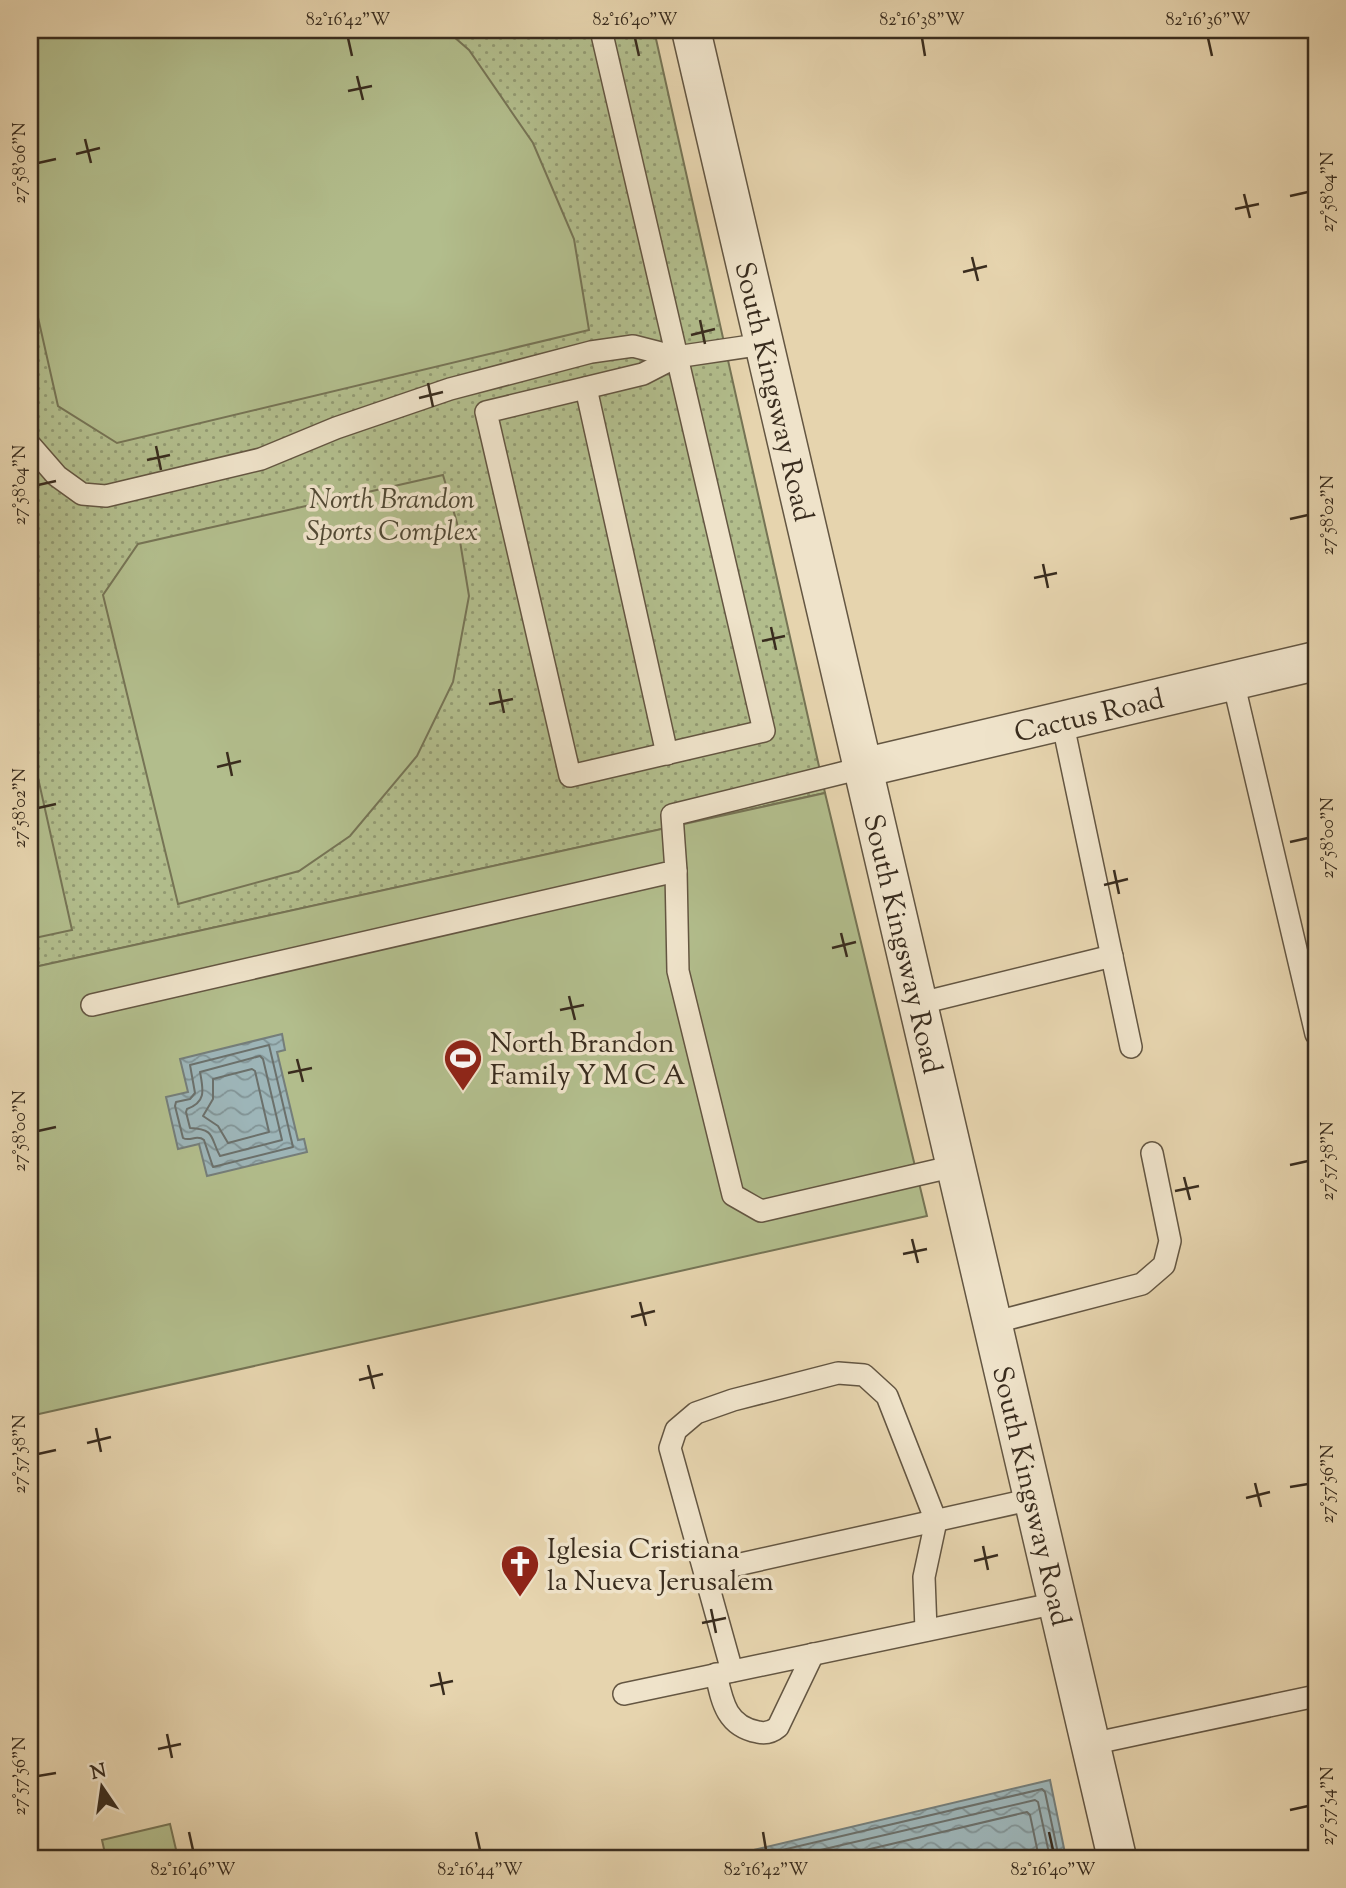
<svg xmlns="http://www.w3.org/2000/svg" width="1346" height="1888" font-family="'Sorts Mill Goudy',serif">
<defs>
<pattern id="park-dots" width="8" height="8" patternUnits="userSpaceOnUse" patternTransform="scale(1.75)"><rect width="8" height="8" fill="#b2bd8c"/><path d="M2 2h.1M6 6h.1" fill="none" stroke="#929a72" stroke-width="1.8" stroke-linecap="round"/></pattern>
<pattern id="water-waves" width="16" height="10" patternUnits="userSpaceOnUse" patternTransform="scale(1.75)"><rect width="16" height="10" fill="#9db5b8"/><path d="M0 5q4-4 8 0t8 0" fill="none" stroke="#819395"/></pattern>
</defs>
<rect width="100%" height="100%" fill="#e6d4ae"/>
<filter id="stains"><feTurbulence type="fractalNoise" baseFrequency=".00286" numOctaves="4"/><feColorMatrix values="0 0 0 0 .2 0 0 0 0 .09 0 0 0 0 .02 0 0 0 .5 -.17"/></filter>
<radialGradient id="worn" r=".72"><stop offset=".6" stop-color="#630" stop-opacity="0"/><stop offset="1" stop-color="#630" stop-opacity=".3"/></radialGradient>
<polygon fill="url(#park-dots)" stroke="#767455" stroke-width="2" points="30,30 654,30 825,793 30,968"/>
<g fill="#b2bd8c" stroke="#767455" stroke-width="2">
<polygon points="30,30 446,30 469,50 533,143 574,239 589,330 117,443 58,406 30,282"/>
<polygon points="443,475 457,523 469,596 453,682 417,756 350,836 299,871 178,904 103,595 138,544"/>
<polygon points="30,742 72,930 30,939"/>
<polygon points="825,793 927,1216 30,1416 30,968"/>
<polygon points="170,1824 178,1858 106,1858 102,1840"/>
</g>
<g fill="url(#water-waves)" stroke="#757e7a" stroke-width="2">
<polygon points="282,1034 285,1050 277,1052 298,1140 304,1139 307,1152 207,1176 199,1144 178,1149 166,1097 188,1092 180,1059"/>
<polygon points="1050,1780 1066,1858 720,1858"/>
</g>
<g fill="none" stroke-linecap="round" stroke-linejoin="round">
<g stroke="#6b706b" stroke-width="2">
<path d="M269,1045L293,1147L213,1167L204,1140C197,1134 190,1142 183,1138L175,1106L176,1102L190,1099L195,1093L190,1065Z"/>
<path d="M260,1056L263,1059L282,1140L220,1156C210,1138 216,1129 190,1128L186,1112L187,1109C207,1102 203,1089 200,1072Z"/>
<polygon points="252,1069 255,1071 269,1132 228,1143 218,1126 203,1116 213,1099 213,1079"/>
<polyline points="748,1858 1042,1789 1045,1792 1059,1858"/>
<polyline points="786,1858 1035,1800 1038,1802 1050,1858"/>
<polyline points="832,1858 1027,1812 1030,1815 1039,1858"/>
</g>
<g stroke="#645642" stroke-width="24">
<g id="service">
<polyline points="601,30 764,731 570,776 486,412 643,374 676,357"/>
<polyline points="586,388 667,754"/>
<polyline points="30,445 57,476 82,494 106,496 261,459 336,428 450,389 591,352 633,346 676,357 764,344"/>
<polyline points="1233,681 1316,1034"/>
<polyline points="1062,720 1131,1047"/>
<polyline points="676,871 678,971 733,1195 761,1211 955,1166"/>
<polyline points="917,1004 1112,956"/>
<polyline points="92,1005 676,871 672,815 862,768"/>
<polyline points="992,1323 1142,1284 1164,1265 1170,1241 1152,1153"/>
<polyline points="705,1572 1033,1499"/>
<polyline points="732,1671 670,1448 676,1430 696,1413 733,1400 838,1373 864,1375 887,1396 936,1521 924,1577 926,1630"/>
<path d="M716,1674C722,1701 726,1726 758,1732C766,1734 772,1732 778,1727L813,1654"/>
<polyline points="624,1694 1057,1603"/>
<polyline points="1091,1744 1316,1696"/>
</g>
</g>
<g stroke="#645642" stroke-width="41">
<g id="minor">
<path id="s1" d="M862,768L1316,661"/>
</g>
</g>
<g stroke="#645642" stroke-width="41">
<g id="tertiary">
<path id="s2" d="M691,30L1117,1858"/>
</g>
</g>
<use href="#service" stroke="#efe3ca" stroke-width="21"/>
<use href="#minor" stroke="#efe3ca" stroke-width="38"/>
<use href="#tertiary" stroke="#efe3ca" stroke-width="38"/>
</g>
<path fill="none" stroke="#392c1e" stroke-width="2.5" d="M348,38L352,56M635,38L639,56M922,38L925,56M1208,38L1212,56M357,76L363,100M348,91L372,86M85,139L91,163M76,154L100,148M38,163L56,159M1244,194L1250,218M1290,196L1308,192M1235,209L1259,204M972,257L978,281M963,272L987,266M700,320L705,344M691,335L715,329M428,383L433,407M419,398L443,392M156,446L161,470M147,460L170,455M38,485L56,481M1290,519L1308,515M1043,564L1048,588M1034,578L1057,573M771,627L776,650M762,641L785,636M499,689L504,713M489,704L513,699M227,752L232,776M217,767L241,761M38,808L56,804M1290,842L1308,838M1114,870L1119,894M1104,885L1128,879M841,933L847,957M832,948L856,942M569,996L575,1020M560,1010L584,1005M297,1059L303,1082M288,1073L312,1068M38,1131L56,1127M1290,1165L1308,1161M1184,1177L1190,1200M1175,1191L1199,1186M912,1239L918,1263M903,1254L927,1249M640,1302L646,1326M631,1317L655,1311M368,1365L374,1389M359,1380L383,1374M96,1428L101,1452M87,1443L111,1437M38,1454L56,1450M1255,1483L1261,1507M1290,1487L1308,1484M1246,1498L1270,1492M983,1546L988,1570M974,1561L998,1555M711,1609L716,1633M702,1623L726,1618M439,1672L444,1695M430,1686L453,1681M167,1734L172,1758M158,1749L181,1744M38,1776L56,1773M1290,1810L1308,1806M189,1832L193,1850M476,1832L480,1850M763,1832L766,1850M1049,1832L1053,1850"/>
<defs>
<g id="stadium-pin" transform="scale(2.0125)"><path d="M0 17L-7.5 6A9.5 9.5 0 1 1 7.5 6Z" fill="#8f2418" stroke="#efe3ca"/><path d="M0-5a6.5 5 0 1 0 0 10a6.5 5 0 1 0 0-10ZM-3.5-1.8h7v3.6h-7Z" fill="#fff"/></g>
<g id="church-pin" transform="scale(2.0125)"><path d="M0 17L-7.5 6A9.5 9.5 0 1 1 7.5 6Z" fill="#8f2418" stroke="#efe3ca"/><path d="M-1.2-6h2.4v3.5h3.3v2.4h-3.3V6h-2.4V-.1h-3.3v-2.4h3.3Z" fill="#fff"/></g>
</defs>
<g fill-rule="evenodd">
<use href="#stadium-pin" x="463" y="1058"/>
<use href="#church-pin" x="520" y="1564"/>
</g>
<g text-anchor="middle" stroke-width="7" stroke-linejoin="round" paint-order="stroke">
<g font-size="28" fill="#392c1e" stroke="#efe3ca">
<text dy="10" stroke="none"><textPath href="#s2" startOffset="371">South Kingsway Road</textPath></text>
<text dy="10" stroke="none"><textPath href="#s1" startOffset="233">Cactus Road</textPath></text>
<text dy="10" stroke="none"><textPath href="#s2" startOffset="938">South Kingsway Road</textPath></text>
<text dy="10" stroke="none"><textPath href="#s2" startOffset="1505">South Kingsway Road</textPath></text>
</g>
<g font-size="28" font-style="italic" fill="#514934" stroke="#efe3ca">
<text x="392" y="508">North Brandon<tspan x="392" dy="32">Sports Complex</tspan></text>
</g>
<g font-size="28" fill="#392c1e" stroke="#efe3ca" text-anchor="start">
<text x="490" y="1052">North Brandon<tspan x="490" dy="32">Family Y M C A</tspan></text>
<text x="547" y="1558">Iglesia Cristiana<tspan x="547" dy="32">la Nueva Jerusalem</tspan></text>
</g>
</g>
<rect width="1346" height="1888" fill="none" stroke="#e6d4ae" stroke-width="77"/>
<g transform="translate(102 1787) rotate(347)" stroke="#efe3ca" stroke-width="5" paint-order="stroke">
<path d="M0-5L12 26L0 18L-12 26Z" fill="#392c1e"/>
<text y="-10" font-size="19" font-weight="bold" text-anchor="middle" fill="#392c1e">N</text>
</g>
<rect x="38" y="38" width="1270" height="1812" fill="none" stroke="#392c1e" stroke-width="2.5"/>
<g font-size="18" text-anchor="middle" fill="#392c1e">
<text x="348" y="25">82°16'42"W</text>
<text x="635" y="25">82°16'40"W</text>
<text x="922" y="25">82°16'38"W</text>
<text x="1208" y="25">82°16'36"W</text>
<text transform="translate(19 163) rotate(-90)" y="6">27°58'06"N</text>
<text transform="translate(1327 192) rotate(-90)" y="6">27°58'04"N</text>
<text transform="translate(19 485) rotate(-90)" y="6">27°58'04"N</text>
<text transform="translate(1327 515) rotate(-90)" y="6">27°58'02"N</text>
<text transform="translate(19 808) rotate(-90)" y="6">27°58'02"N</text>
<text transform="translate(1327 838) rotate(-90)" y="6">27°58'00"N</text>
<text transform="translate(19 1131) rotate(-90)" y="6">27°58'00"N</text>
<text transform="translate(1327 1161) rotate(-90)" y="6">27°57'58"N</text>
<text transform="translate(19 1454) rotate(-90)" y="6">27°57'58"N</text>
<text transform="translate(1327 1484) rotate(-90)" y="6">27°57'56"N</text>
<text transform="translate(19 1776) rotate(-90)" y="6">27°57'56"N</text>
<text transform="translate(1327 1806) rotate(-90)" y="6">27°57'54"N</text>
<text x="193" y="1875">82°16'46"W</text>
<text x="480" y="1875">82°16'44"W</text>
<text x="766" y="1875">82°16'42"W</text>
<text x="1053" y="1875">82°16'40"W</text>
</g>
<rect width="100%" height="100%" filter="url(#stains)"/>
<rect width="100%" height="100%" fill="url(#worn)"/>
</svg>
